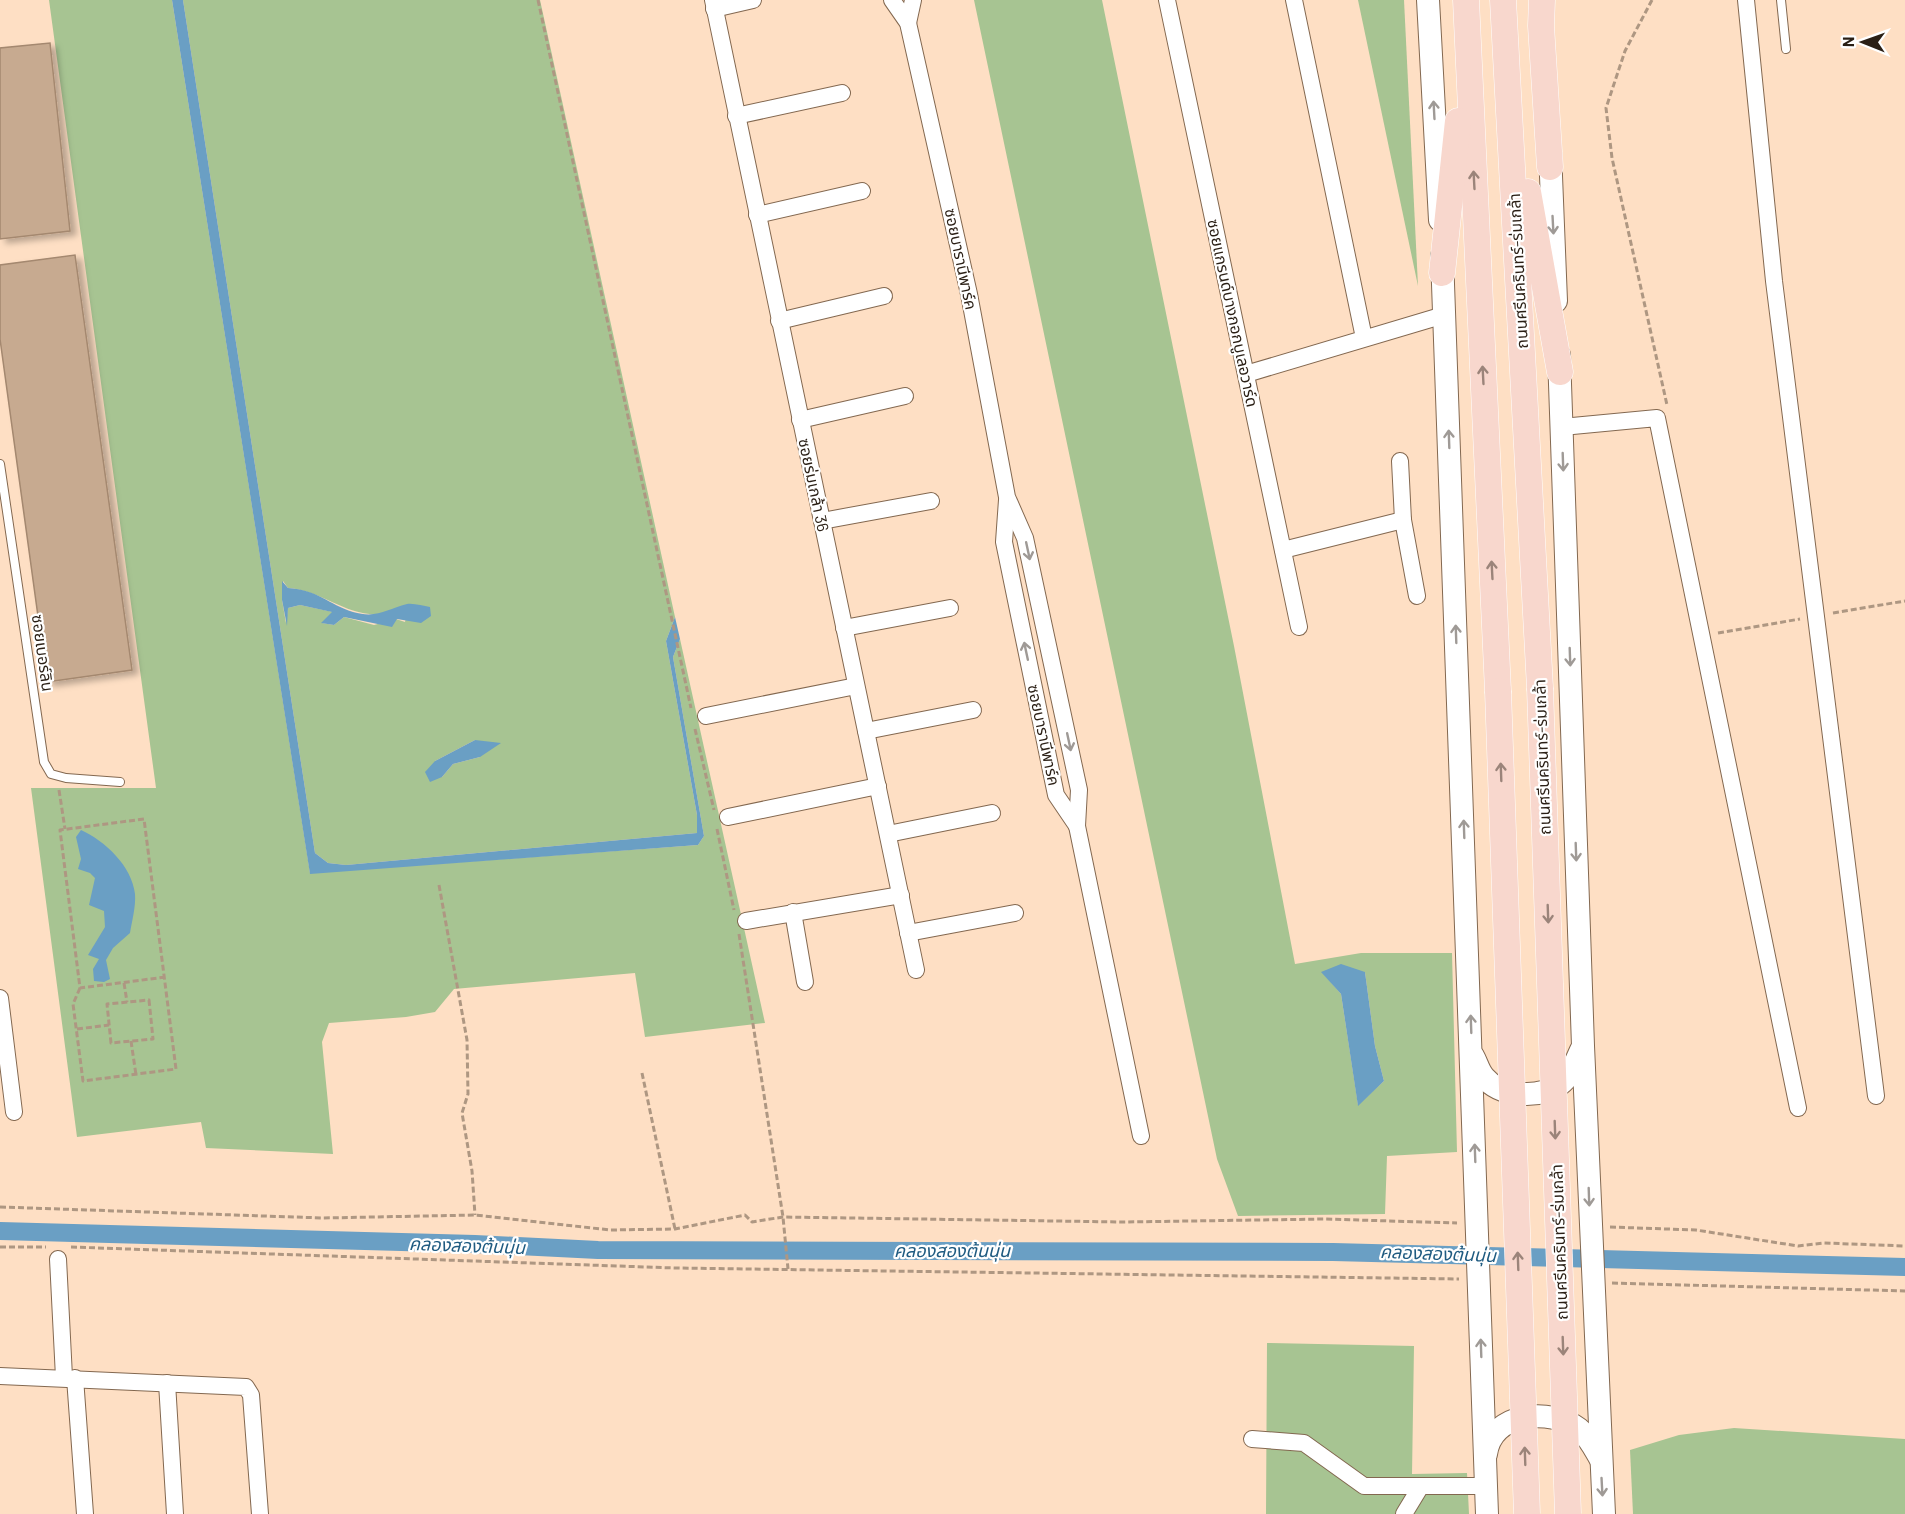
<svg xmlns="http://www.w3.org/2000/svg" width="1905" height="1514" font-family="Barlow,'Noto Sans Thai',sans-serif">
<defs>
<filter id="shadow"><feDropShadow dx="6" dy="4" stdDeviation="3" flood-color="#0004"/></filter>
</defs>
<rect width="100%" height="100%" fill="#fedfc4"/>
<g fill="#a7c492" fill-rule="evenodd">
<polygon points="49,0 172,0 310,873 698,845 704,836 673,657 680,639 765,1023 645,1037 635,973 454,989 435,1012 406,1017 329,1023 322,1042 333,1154 206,1148 201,1122 77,1137 31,788 156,788"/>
<path d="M183,0H540L675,617L666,641L697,815V833L346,865L328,863L315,853ZM283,581L288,588C322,590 348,618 382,614C391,613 401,607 409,604L405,622L396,619L374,625L344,617L334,625L322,623L333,612L300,605L288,608L286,623L282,600ZM475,740L480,757L453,764L442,777L435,761Z"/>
<path d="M974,0H1102L1234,646L1295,964L1361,953H1452L1457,1152L1387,1156L1385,1214L1238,1216L1217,1159ZM1322,972H1365L1375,1046L1384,1081L1358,1105L1341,994Z"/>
<polygon points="1358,0 1404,0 1418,286"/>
<polygon points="1267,1343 1414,1346 1412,1474 1467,1473 1469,1514 1266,1514"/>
<polygon points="1734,1428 1905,1439 1905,1514 1633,1514 1630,1450 1679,1435"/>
</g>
<g fill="#6a9fc4">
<polygon points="172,0 183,0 315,853 328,863 346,865 697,833 697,815 666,641 675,617 680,639 673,657 704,836 698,845 310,874"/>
<path d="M282,581L288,588C318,590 328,604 353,612C377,619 387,609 407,604C414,603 423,606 430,607L431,616L421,623L397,619L392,627L344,617L334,625L321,623L332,612L300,605L288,608L287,626L282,600Z"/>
<polygon points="475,740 501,743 480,757 453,764 442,777 430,782 425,772 435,761"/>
<path d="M81,830C105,841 132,866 135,894C136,906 132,921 130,933L113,948L106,960L110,979L104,982L94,981L93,969L99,959L88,955L105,927L104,911L89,905L95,878L90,873L78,869L81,859L76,837Z"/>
<polygon points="1341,964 1365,972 1375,1046 1384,1081 1358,1106 1341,994 1321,972"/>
</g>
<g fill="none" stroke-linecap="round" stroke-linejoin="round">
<polyline stroke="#6a9fc4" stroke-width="18" points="0,1231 475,1244 598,1250 1333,1252 1905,1267"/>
</g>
<g fill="#c7aa90" stroke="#a4886f" stroke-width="1.5" filter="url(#shadow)">
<polygon points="50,43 70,231 0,239 0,48"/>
<polygon points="75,255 132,670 47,682 0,339 0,265"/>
</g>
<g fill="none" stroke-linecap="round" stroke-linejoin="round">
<g stroke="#836850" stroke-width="10">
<g id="service">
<polyline points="1781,0 1786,49"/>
<polyline points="0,464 44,762 51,774 66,778 120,782"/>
</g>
</g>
<g stroke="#836850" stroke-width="18">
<g id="minor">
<polyline points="713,0 916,970"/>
<polyline points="892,0 908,23 969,294 1007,497 1025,538 1079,790 1077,826 1141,1136"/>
<polyline points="1167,0 1299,627"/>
<polyline points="1294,0 1364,338"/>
<polyline points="1746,0 1774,281 1876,1096"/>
<polyline points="714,9 753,0"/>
<polyline points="908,23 913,0"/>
<polyline points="736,116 842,93"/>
<polyline points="757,215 862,191"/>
<polyline points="779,321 884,296"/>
<polyline points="1246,374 1444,315"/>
<polyline points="800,420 905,396"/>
<polyline points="1562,427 1657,418 1798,1108"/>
<polyline points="1400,461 1403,520 1417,596"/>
<polyline points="1007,500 1004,542 1056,795 1077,826"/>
<polyline points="822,521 931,501"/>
<polyline points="1283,550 1403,520"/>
<polyline points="844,628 950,608"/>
<polyline points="706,716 856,686"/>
<polyline points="866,731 973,710"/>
<polyline points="728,817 878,786"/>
<polyline points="888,834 992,813"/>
<polyline points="793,912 805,982"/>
<polyline points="746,921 901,895"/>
<polyline points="908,933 1015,913"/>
<polyline points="0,998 14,1112"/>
<polyline points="58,1259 64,1377"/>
<polyline points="0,1376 246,1387 251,1395 260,1514"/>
<polyline points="75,1378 85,1514"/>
<polyline points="167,1383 175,1514"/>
<polyline points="1252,1439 1304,1443 1364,1486 1486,1486"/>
<polyline points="1404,1514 1421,1486"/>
</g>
</g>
<g stroke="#836850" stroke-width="24">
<g id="secondary">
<polyline points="1428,0 1440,220"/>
<polyline points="1550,151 1556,301"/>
<polyline points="1442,256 1487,1514"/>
<polyline points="1559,355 1583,1046 1604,1514"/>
<path d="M1473,1056C1477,1063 1479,1072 1484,1077C1500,1097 1538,1099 1559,1085C1571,1076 1575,1063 1581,1050"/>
<path d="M1486,1454C1492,1412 1550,1407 1579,1429C1589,1437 1594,1448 1601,1460"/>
</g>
</g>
<g stroke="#fff" stroke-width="27">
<g id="primary">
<polyline points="1466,0 1498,691"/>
<polyline points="1503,0 1540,688"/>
<polyline points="1542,0 1541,26 1550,167"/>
<polyline points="1528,192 1560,372"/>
<polyline points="1442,273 1458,121"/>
</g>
</g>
<g stroke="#ae9782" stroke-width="3" stroke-dasharray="6 3" stroke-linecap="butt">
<polyline points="538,0 691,708"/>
<polyline points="1652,0 1625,51 1606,108 1612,158 1667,405"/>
<polyline points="1833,613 1905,601"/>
<polyline points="1718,633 1800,619"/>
<polyline points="695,729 714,810"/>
<polyline points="59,790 65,829"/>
<polyline points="717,829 734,910"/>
<polyline points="439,885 467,1040 468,1094 462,1113 472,1171 475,1215"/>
<polyline points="739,934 783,1217 788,1269"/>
<polyline points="124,983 127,1002"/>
<polyline points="80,988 73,1004 83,1081 176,1069 144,819 60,830 80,988 166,977"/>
<polygon points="149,1000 153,1039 111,1043 107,1004"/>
<polyline points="77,1029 109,1025"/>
<polyline points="131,1041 136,1075"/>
<polyline points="642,1073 675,1229"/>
<polyline points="0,1207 323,1218 475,1215 610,1230 675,1229 745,1215 752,1222 783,1217 1123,1222 1325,1219 1457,1223"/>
<polyline points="1610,1227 1696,1230 1798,1246 1824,1243 1905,1246"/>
<polyline points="0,1247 46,1247"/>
<polyline points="71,1247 675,1268 1459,1279"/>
<polyline points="1612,1283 1905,1291"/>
</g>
<use href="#service" stroke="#fff" stroke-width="8"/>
<use href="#minor" stroke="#fff" stroke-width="16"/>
<use href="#secondary" stroke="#fff" stroke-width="22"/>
<use href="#primary" stroke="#f8d7cd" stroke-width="26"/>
<g stroke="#fff" stroke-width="27" stroke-linecap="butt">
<g id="primary-bridge">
<polyline points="1540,688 1568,1514"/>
<polyline points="1498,691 1527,1514"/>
</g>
</g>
<use href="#primary-bridge" stroke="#f8d7cd" stroke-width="26"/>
</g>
<defs><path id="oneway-shaft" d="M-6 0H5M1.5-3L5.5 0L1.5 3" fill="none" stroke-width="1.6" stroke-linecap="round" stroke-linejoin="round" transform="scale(1.5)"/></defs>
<g stroke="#9f9a96">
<use href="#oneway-shaft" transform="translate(1434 110) rotate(-93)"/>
<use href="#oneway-shaft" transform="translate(1553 225) rotate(87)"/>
<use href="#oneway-shaft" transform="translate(1449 439) rotate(-92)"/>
<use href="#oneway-shaft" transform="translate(1563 462) rotate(88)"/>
<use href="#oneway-shaft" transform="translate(1028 551) rotate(78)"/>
<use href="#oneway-shaft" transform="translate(1456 634) rotate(-92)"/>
<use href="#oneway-shaft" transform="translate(1026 651) rotate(-102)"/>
<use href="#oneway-shaft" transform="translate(1570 657) rotate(88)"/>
<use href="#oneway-shaft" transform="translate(1069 742) rotate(78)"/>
<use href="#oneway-shaft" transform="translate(1464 829) rotate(-92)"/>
<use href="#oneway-shaft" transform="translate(1576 852) rotate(88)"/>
<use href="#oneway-shaft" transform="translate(1471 1024) rotate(-92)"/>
<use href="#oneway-shaft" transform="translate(1475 1153) rotate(-92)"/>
<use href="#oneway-shaft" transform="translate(1589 1197) rotate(88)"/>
<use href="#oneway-shaft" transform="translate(1481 1348) rotate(-92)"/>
<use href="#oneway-shaft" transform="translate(1602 1487) rotate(87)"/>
</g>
<g stroke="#9b847a">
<use href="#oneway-shaft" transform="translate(1474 180) rotate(-93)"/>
<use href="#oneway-shaft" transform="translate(1483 375) rotate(-93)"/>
<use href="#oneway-shaft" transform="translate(1492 570) rotate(-93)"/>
<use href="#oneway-shaft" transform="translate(1501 772) rotate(-92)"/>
<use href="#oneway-shaft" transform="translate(1548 914) rotate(88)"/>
<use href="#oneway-shaft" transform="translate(1555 1130) rotate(88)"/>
<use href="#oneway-shaft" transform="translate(1518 1261) rotate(-92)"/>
<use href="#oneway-shaft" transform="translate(1563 1346) rotate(88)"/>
<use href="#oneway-shaft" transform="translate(1525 1456) rotate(-92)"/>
</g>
<g text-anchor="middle" stroke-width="4.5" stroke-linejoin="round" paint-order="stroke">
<g font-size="16" fill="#2a1f15" stroke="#fff">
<text transform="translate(961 259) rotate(78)" y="6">ซอยบารานีพาร์ค</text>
<text transform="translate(1518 271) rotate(-93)" y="6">ถนนศรีนครินทร์-ร่มเกล้า</text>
<text transform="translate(1233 313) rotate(78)" y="6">ซอยแกรนด์บางกอกบูเลอวาร์ด</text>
<text transform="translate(814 485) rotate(78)" y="6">ซอยร่มเกล้า 36</text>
<text transform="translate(43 653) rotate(82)" y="6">ซอยเบอร์ลิน</text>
<text transform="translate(1044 735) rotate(78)" y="6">ซอยบารานีพาร์ค</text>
<text transform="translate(1542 757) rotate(-92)" y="6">ถนนศรีนครินทร์-ร่มเกล้า</text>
<text transform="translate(1559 1242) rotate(-92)" y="6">ถนนศรีนครินทร์-ร่มเกล้า</text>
</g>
<g font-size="18" font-style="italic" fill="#1f5b81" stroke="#fff">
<text transform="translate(467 1246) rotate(2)" y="6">คลองสองต้นนุ่น</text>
<text x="952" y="1257">คลองสองต้นนุ่น</text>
<text transform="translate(1438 1254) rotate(2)" y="6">คลองสองต้นนุ่น</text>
</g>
</g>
<g transform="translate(1863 42) rotate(271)" stroke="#ffffff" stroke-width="4.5" paint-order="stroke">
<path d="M0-4.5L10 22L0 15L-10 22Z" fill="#2a1f15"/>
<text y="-9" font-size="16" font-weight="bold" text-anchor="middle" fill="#2a1f15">N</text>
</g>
</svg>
